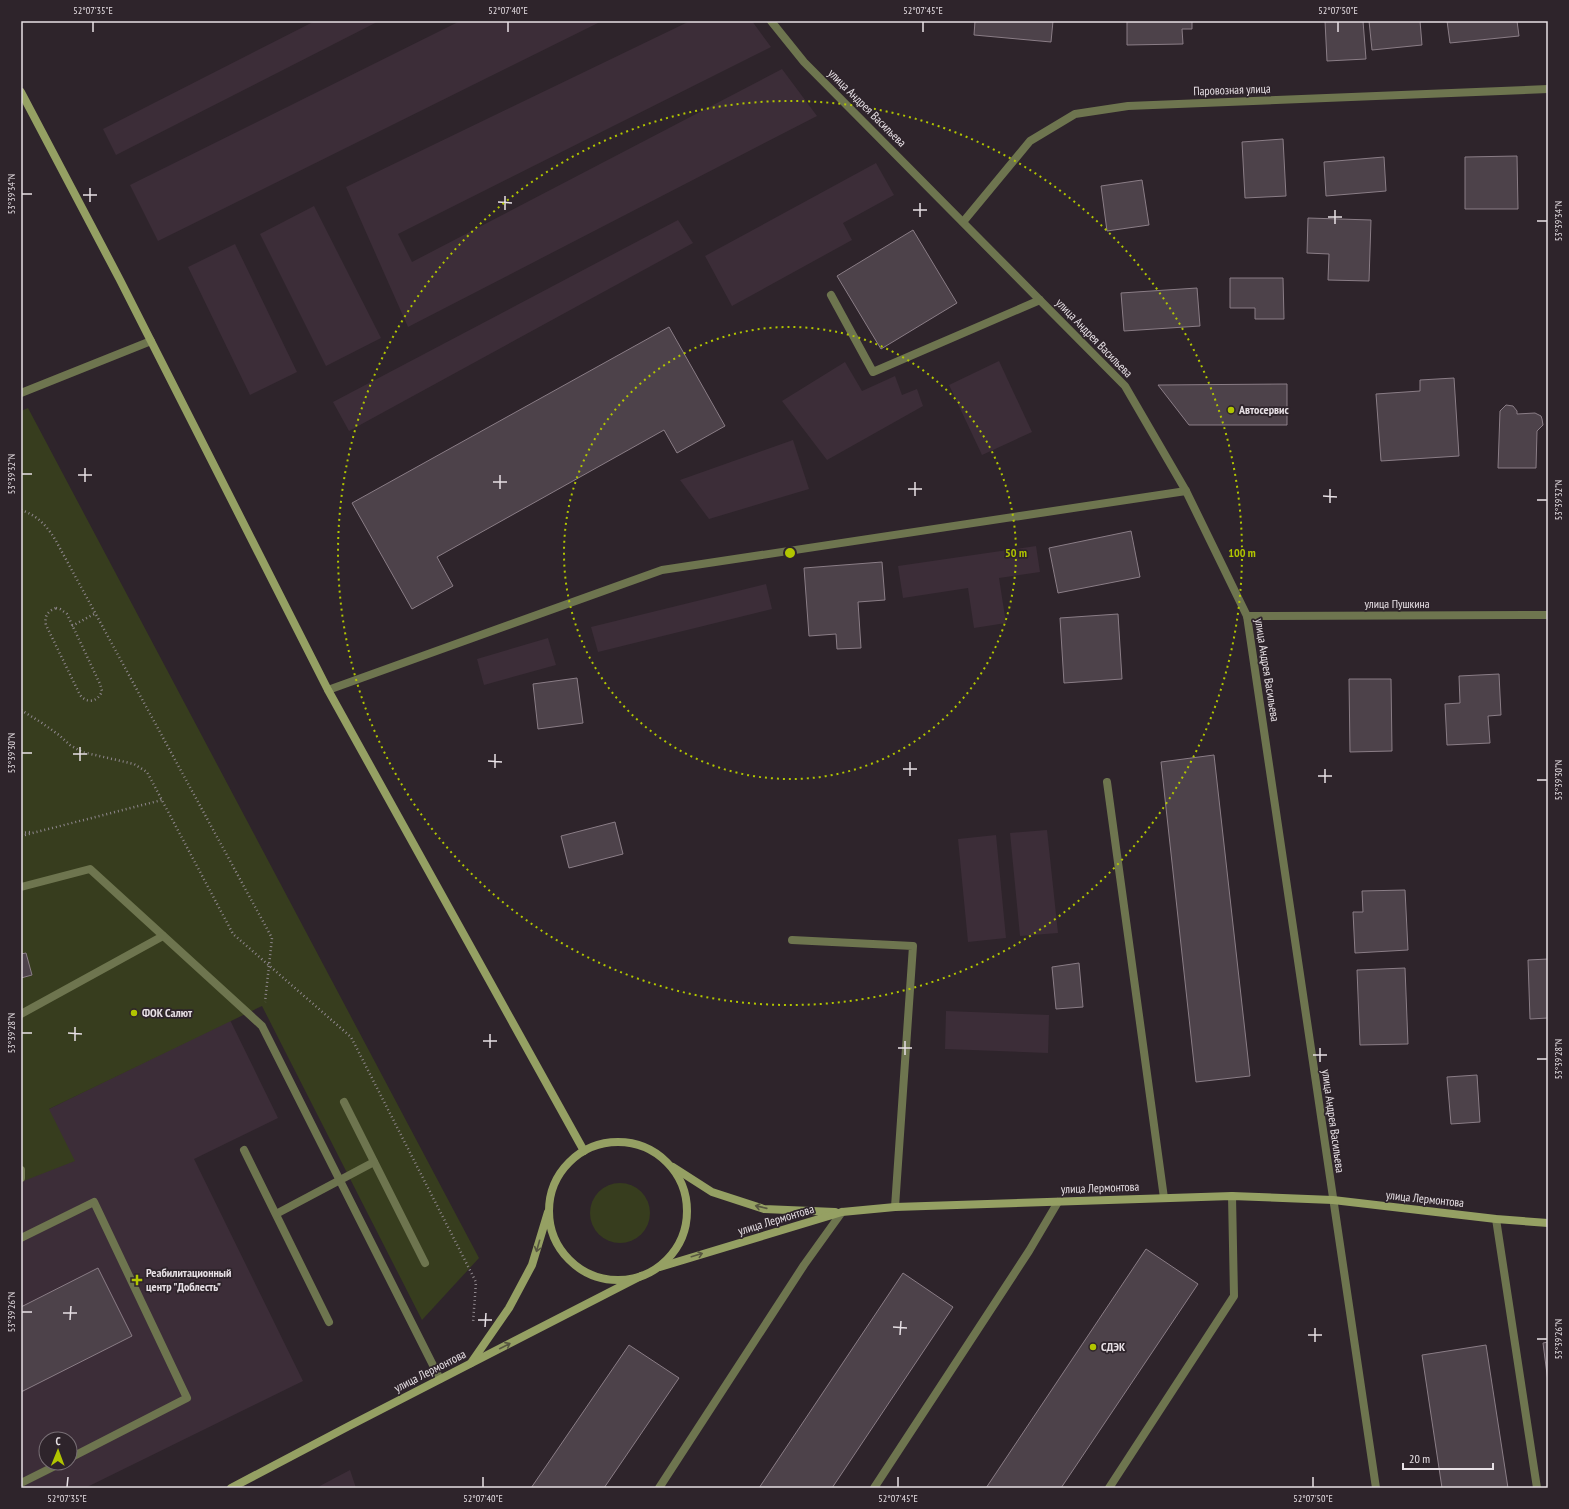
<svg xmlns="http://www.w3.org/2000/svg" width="1569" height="1509" font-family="'PT Sans Narrow',sans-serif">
<rect width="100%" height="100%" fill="#2e242b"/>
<g fill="#3c2d38" fill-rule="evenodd">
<polygon points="315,21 379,21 116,155 103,129"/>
<polygon points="460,21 602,21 158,241 130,185"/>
<polygon points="690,21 752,21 771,47 398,234 412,262 782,69 817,116 408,327 346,187"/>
<polygon points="876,163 894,195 843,223 852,240 732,306 705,256"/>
<polygon points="314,206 381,338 326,366 260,234"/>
<polygon points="678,220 693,243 349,431 333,402"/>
<polygon points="235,244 297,372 250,395 188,267"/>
<polygon points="999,361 1032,432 982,455 949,385"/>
<polygon points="845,362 862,391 895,376 902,395 917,389 923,406 827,460 782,401"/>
<polygon points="793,440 809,489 709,519 680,480"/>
<polygon points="1036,546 1040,572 999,578 1006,623 974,628 968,588 903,598 898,566"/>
<polygon points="766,584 772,609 598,652 591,627"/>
<polygon points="548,638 556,665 484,685 477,659"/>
<polygon points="1047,830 1058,933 1020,936 1010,833"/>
<polygon points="996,835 1006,938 968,942 958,839"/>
<polygon points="946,1011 1049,1015 1048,1053 945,1049"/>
<path d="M230,1020L278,1118L194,1159L303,1381L85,1488H21V1179L49,1109ZM46,1439H70V1463H46Z"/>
<polygon points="350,1470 356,1488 316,1488"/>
</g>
<g fill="#373d1e">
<polygon points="28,408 479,1258 422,1320 262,1006 49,1109 75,1161 21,1182 21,411"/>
<circle cx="620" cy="1213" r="30"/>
</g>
<g fill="#4d424a" stroke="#8a7d86">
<polygon points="975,21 1053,21 1051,42 974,35"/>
<polygon points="1127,21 1192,21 1192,29 1182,29 1183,44 1127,45"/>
<polygon points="1325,21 1363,21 1366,59 1327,61"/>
<polygon points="1369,21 1420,21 1422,45 1372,50"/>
<polygon points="1447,21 1517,21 1519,36 1450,43"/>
<polygon points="1283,139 1286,196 1245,198 1242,142"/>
<polygon points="1517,156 1518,209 1465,209 1465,157"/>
<polygon points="1384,157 1386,191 1326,196 1324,162"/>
<polygon points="1142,180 1149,225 1107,231 1101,186"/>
<polygon points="1308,218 1371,220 1369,281 1328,280 1329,254 1307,253"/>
<polygon points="913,230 957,303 881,349 837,276"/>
<polygon points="1230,278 1283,278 1284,319 1255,319 1255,308 1230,308"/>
<polygon points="1197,288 1200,326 1124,331 1121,293"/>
<polygon points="669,327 725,426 677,453 664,430 437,557 453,586 412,609 352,503"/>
<polygon points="1454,378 1459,456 1381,461 1376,394 1420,391 1420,380"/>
<polygon points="1287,384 1287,425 1189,425 1158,385"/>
<polygon points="1506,405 1513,406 1517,411 1517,414 1535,413 1541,416 1542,419 1543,425 1537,431 1536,468 1498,468 1500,411"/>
<polygon points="1131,531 1140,577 1058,593 1049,548"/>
<polygon points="882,562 885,600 858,602 861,648 837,649 836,634 809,636 804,568"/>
<polygon points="1118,614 1122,679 1064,683 1060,618"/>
<polygon points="1499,674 1501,715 1488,716 1490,743 1447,745 1445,704 1460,703 1459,676"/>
<polygon points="577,678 583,723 538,729 533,684"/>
<polygon points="1349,679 1391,679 1392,751 1350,752"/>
<polygon points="1214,755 1250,1076 1196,1082 1161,762"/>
<polygon points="615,822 623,854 569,868 561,836"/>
<polygon points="1405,890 1408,950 1355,953 1353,912 1363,912 1362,891"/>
<polygon points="26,953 32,975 21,978 21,954"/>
<polygon points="1548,959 1548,1018 1530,1019 1528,960"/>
<polygon points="1079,963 1083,1007 1056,1009 1052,967"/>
<polygon points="1405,968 1408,1044 1360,1045 1357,970"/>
<polygon points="1477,1075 1480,1122 1451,1124 1447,1077"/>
<polygon points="1146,1249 1198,1284 1061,1488 986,1488"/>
<polygon points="98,1268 132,1336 21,1392 21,1307"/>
<polygon points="903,1273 953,1307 832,1488 759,1488"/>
<polygon points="1548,1342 1548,1382 1543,1343"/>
<polygon points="629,1345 679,1378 604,1488 531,1488"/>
<polygon points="1486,1345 1508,1488 1442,1488 1422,1355"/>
</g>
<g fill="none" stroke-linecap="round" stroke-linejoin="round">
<g stroke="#8f878d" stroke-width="2.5" stroke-dasharray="1 3" stroke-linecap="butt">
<path d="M21,510C37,515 48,527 56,541L272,938L265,1002"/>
<path d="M56,608L60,609L67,614L100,684L102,691C98,702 87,704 80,695L46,625C44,616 48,611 56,608Z"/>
<polyline points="72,626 96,613"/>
<polyline points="21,710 42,723 59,735 70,745 82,752 134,764 147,772 233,934 351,1037 476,1282 473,1323"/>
<polyline points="21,833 31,832"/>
<polyline points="21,836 162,800"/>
</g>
<g stroke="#6e754f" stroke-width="8">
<polyline points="831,295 873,372 1040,300"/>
<polyline points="328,690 662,570 1186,491"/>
<polyline points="1107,782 1164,1198"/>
<polyline points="21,887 90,869 262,1026 440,1379"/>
<polyline points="792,940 913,946 895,1207"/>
<polyline points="21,1014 163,936"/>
<polyline points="344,1102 425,1263"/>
<polyline points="244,1150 329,1322"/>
<polyline points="21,1170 21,1178"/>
<polyline points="276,1214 374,1162"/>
<polyline points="1496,1219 1537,1488"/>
<polyline points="21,1238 94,1202 187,1398 70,1458"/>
<polyline points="21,1483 61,1463"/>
<polyline points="659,1488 804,1265 842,1212"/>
<polyline points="874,1488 1029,1251 1058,1202"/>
<polyline points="1109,1488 1234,1296 1232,1196"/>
</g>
<g stroke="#6e754f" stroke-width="8">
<polyline points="771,21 804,62 1125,386 1186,491 1247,616 1376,1488"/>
<polyline points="963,222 1030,141 1075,114 1128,106 1548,89"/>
<polyline points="21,393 151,341"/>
<polyline points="1247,616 1548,615"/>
</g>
<g stroke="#95a063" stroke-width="8">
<polyline points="21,92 120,280 328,690 584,1151"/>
<circle cx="618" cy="1211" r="69"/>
<polyline points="673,1167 712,1192 764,1209 835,1212"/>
<polyline points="660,1267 842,1212 895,1207 1232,1196 1333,1200 1496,1219 1548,1223"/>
<polyline points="471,1363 509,1308 532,1265 548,1212"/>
<polyline points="231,1488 349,1426 641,1276"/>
</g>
</g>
<defs><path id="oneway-shaft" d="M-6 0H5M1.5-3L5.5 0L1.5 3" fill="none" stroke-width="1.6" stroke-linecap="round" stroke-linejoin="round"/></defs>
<g stroke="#575641">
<use href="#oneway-shaft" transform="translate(761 1207) rotate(-167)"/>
<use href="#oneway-shaft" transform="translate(538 1246) rotate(106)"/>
<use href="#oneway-shaft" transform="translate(697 1255) rotate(-17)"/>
<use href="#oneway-shaft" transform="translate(505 1346) rotate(-27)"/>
</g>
<path fill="none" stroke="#e7e0e5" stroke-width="1.5" d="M93,32V22M508,32V22M923,32V22M1338,32V22M22,194H32M83,195H97M90,202V188M498,202L512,203M505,210V196M913,210H927M920,217V203M1328,217H1342M1537,221H1547M1335,224V210M22,474H32M78,475H92M85,482V468M493,482H507M500,489V475M908,489H922M915,496V482M1323,496L1337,497M1537,500H1547M1330,503V489M22,753H32M73,754H87M80,761V747M488,761L502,762M495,768V754M903,769H917M910,776V762M1318,776H1332M1537,780H1547M1325,783V769M22,1033H32M68,1033L82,1034M75,1041V1027M483,1041H497M490,1048V1034M898,1048H912M905,1055V1041M1313,1055H1327M1537,1059H1547M1320,1062V1048M22,1312H32M63,1313H77M70,1320L71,1306M478,1320H492M485,1327L486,1313M893,1327L907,1328M900,1335L901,1321M1308,1335H1322M1537,1339H1547M1315,1342V1328M67,1487L68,1477M483,1487V1477M898,1487V1477M1313,1487V1477"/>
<g fill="none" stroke="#b1c500" stroke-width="2" stroke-dasharray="2 4">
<circle cx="790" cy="553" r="226"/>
<circle cx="790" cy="553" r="452"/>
</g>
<g fill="#b1c500" stroke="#2e242b" stroke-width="1.5">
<circle cx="1231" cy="410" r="4"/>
<circle cx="134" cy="1013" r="4"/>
<path d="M135 1274h4v4h4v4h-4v4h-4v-4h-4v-4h4z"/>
<circle cx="1093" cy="1347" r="4"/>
</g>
<g text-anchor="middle" stroke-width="3.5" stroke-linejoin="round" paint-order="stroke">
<g font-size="12" fill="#e7e0e5" stroke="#2e242b">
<text transform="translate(1232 90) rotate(-2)" y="4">Паровозная улица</text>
<text transform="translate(867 108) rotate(45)" y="4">улица Андрея Васильева</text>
<text transform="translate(1094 338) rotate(46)" y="4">улица Андрея Васильева</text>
<text x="1397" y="608">улица Пушкина</text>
<text transform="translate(1267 670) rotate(81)" y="4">улица Андрея Васильева</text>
<text transform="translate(1333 1121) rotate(82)" y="4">улица Андрея Васильева</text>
<text transform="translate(1100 1188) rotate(-2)" y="4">улица Лермонтова</text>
<text transform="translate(1425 1199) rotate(6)" y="4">улица Лермонтова</text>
<text transform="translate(776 1220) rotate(-17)" y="4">улица Лермонтова</text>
<text transform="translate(430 1371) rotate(-27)" y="4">улица Лермонтова</text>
</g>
<g font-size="12" font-weight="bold" fill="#e7e0e5" stroke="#2e242b" text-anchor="start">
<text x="1239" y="414">Автосервис</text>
<text x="142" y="1017">ФОК Салют</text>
<text x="146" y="1277">Реабилитационный<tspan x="146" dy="14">центр "Доблесть"</tspan></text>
<text x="1101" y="1351">СДЭК</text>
</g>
</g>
<circle cx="790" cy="553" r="6" fill="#b1c500" stroke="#2e242b" stroke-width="2"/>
<g font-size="12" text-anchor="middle" font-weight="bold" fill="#b1c500" stroke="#2e242b" stroke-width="3.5" stroke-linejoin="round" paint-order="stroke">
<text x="1016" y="557">50 m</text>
<text x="1242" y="557">100 m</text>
</g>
<rect width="1569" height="1509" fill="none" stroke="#2e242b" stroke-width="44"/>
<g transform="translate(58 1451) rotate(1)"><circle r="19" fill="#2e242b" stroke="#786f75"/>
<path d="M0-3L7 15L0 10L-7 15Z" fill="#b1c500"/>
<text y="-6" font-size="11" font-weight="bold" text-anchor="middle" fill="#e7e0e5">С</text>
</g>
<path d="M1403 1463v6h90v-6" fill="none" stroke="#e7e0e5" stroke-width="2"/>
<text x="1409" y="1463" font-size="12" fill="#e7e0e5" stroke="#2e242b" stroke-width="3" paint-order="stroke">20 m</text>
<rect x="22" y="22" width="1525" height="1465" fill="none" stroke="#e7e0e5" stroke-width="1.5"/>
<g font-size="10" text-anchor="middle" fill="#e7e0e5">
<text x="93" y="14">52°07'35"E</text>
<text x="508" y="14">52°07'40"E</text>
<text x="923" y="14">52°07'45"E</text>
<text x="1338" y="14">52°07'50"E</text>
<text transform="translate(11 194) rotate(-90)" y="4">53°39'34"N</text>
<text transform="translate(1558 221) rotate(-90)" y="4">53°39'34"N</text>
<text transform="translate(11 474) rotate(-90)" y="4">53°39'32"N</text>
<text transform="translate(1558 500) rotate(-90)" y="4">53°39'32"N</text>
<text transform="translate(11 753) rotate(-90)" y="4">53°39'30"N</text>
<text transform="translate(1558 780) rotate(-90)" y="4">53°39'30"N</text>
<text transform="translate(11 1033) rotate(-90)" y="4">53°39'28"N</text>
<text transform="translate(1558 1059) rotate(-90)" y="4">53°39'28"N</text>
<text transform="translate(11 1312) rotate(-90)" y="4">53°39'26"N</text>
<text transform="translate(1558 1339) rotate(-90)" y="4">53°39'26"N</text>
<text x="67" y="1502">52°07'35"E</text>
<text x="483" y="1502">52°07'40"E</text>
<text x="898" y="1502">52°07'45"E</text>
<text x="1313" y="1502">52°07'50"E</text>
</g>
</svg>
